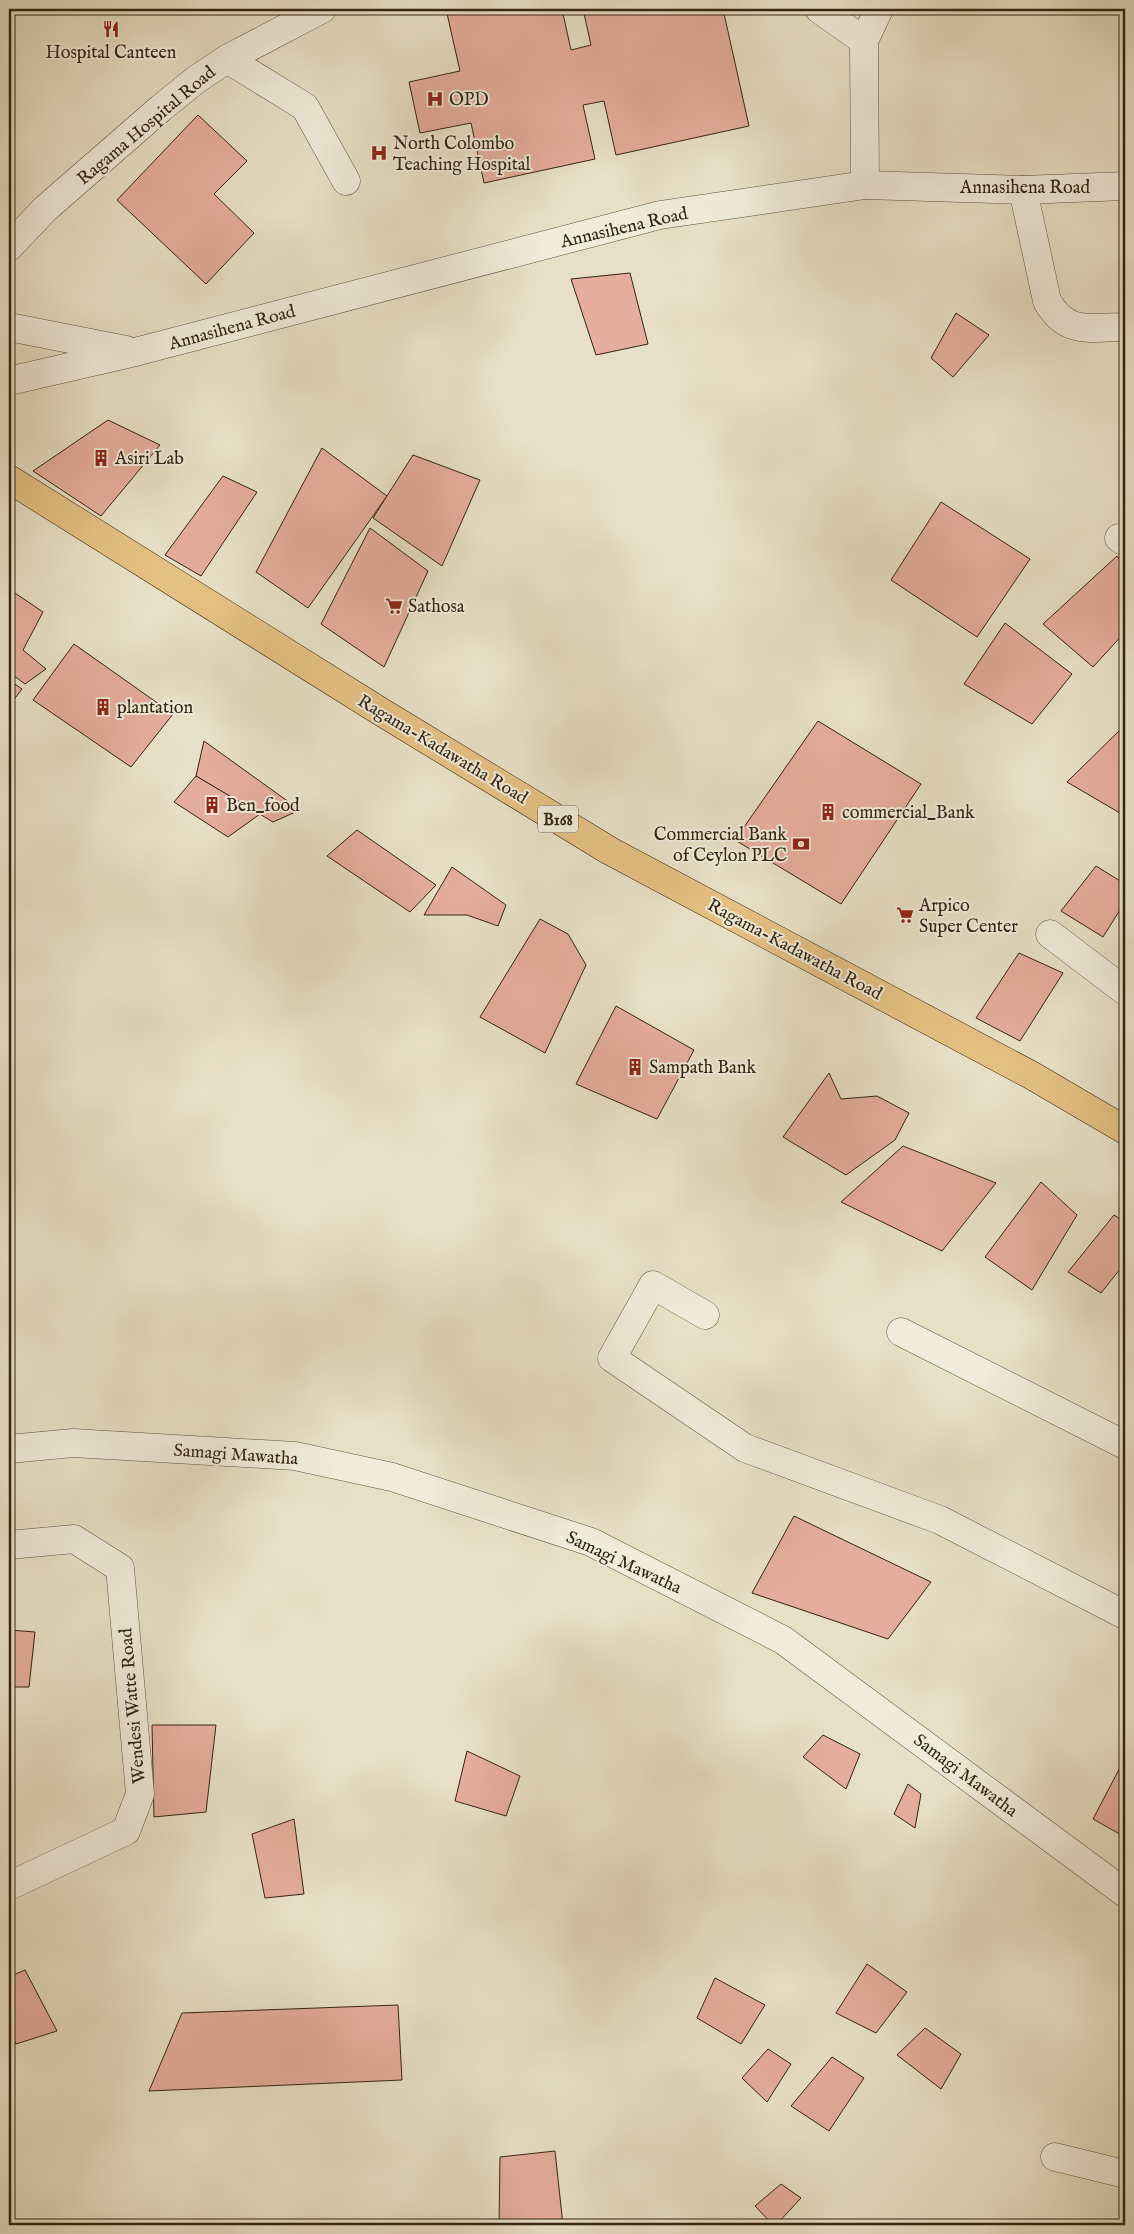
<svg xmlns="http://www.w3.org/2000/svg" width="1134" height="2234" font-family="'IM FELL English',serif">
<rect width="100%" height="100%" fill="#e8e0c6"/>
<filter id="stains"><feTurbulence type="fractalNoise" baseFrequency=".004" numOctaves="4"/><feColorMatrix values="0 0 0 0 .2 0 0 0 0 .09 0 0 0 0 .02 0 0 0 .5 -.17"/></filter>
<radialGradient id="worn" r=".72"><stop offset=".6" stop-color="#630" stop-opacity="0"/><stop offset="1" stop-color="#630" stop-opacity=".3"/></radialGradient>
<g fill="#e5ad9d" stroke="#332412">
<polygon points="446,9 562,9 571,50 591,45 583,9 723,9 749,126 616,155 604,101 583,105 595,159 484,183 471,123 420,133 409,82 460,71"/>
<polygon points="198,115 247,161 214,194 254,233 206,284 117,200"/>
<polygon points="630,273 648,344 596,355 571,279"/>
<polygon points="956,313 989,335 953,377 931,358"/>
<polygon points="108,420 160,445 101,516 33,471"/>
<polygon points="322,448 387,496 308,608 256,572"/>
<polygon points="413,455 480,480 442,566 373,518"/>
<polygon points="223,476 257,492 201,576 165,555"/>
<polygon points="941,502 1030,559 977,637 891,580"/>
<polygon points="370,528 428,571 384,667 321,624"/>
<polygon points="1117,556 1125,566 1125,632 1093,667 1043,624"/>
<polygon points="9,589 43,612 23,650 46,669 25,684 9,672"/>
<polygon points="1005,623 1072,674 1032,724 964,684"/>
<polygon points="74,644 173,714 131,767 33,700"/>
<polygon points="9,680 22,689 9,706"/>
<polygon points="818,721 921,784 841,904 735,840"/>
<polygon points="1122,728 1125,730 1125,816 1067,782"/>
<polygon points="204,741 300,810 273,822 196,776"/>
<polygon points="196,776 250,808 260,814 228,837 174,802"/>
<polygon points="357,830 436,885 410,912 327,856"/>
<polygon points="1096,866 1125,884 1125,902 1103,937 1061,911"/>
<polygon points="452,867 506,905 498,926 467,915 424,915"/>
<polygon points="540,919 568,934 586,965 545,1053 480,1017"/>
<polygon points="1019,953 1063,973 1020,1041 976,1018"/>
<polygon points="616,1006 694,1050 657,1119 576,1084"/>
<polygon points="829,1073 841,1099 877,1096 909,1113 895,1140 846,1175 783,1137"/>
<polygon points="903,1146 996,1183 942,1251 841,1202"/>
<polygon points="1041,1182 1077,1215 1032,1290 985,1257"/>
<polygon points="1114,1215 1125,1222 1125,1263 1101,1293 1068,1272"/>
<polygon points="794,1516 931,1582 888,1639 752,1593"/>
<polygon points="9,1630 35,1632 29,1687 9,1687"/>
<polygon points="152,1725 216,1725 206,1812 154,1817"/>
<polygon points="823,1735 860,1754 846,1789 803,1757"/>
<polygon points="467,1751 520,1776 506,1816 455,1801"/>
<polygon points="1125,1758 1125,1837 1093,1819"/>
<polygon points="908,1784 921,1794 915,1828 894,1814"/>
<polygon points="294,1819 304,1894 265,1898 252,1834"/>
<polygon points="867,1964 907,1992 876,2033 836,2013"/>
<polygon points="25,1970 57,2031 16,2044 9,2029 9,1977"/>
<polygon points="715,1978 765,2005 741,2044 697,2018"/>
<polygon points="398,2005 402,2080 149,2091 182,2013"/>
<polygon points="925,2028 961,2054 941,2089 897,2055"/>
<polygon points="768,2049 791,2064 767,2102 742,2078"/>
<polygon points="832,2057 864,2078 829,2131 791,2106"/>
<polygon points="555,2151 563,2225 499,2225 500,2157"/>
<polygon points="781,2184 801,2198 776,2225 773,2225 755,2206"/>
</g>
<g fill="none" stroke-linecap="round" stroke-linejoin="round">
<g stroke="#60533f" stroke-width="29">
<g id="minor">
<polyline points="819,9 864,41"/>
<polyline points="227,59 305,107 346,181"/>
<polyline points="865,185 864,41 879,9"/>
<path d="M1023,190L1047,301C1067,336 1090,327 1125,327"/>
<polyline points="9,247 45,209 161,108 197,79 227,59 322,9"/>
<polyline points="9,327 126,350"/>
<polyline points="9,381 135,352 660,215 865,185 1023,190 1125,186"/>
<polyline points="1119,538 1125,542"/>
<polyline points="1050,934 1125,991"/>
<polyline points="705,1315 653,1285 612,1358 745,1448 940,1520 1125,1615"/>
<polyline points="901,1332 1125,1445"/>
<polyline points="9,1449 73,1443 295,1456 392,1477 591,1542 783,1640 1125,1893"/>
<polyline points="9,1545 74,1539 120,1568 140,1794 126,1831 9,1886"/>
<polyline points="1055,2157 1125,2174"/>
</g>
</g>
<g stroke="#332412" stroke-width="29">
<polyline id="major" points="9,479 383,713 610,851 1031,1075 1125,1130"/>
</g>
<use href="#minor" stroke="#f0ebda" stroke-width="28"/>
<use href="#major" stroke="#e4c083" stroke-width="28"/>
</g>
<defs>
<g id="restaurant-bare" transform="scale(1.35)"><path d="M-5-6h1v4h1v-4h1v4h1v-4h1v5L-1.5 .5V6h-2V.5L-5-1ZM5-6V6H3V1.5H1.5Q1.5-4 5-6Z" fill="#8f2418" stroke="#f0ebda" stroke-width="2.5" paint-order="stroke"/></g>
<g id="hospital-bare" transform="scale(1.35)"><path d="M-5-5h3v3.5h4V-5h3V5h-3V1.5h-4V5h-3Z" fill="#8f2418" stroke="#f0ebda" stroke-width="2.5" paint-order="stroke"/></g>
<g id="building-bare" transform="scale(1.35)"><path d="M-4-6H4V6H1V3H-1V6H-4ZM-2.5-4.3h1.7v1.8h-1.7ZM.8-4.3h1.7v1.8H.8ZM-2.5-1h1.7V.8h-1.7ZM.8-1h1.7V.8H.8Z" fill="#8f2418" stroke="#f0ebda" stroke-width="2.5" paint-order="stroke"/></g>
<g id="supermarket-bare" transform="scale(1.35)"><path d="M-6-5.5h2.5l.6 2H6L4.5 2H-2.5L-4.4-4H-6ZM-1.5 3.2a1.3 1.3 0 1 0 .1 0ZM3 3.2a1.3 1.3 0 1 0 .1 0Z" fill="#8f2418" stroke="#f0ebda" stroke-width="2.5" paint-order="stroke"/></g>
<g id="bank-bare" transform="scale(1.35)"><path d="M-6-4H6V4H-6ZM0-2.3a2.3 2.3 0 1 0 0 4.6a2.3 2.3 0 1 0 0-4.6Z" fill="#8f2418" stroke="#f0ebda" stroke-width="2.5" paint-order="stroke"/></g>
</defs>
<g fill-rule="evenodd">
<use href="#restaurant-bare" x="111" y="29"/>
<use href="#hospital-bare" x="435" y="99"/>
<use href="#hospital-bare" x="379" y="153"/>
<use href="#building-bare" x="101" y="458"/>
<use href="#supermarket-bare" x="394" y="606"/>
<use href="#building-bare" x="103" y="707"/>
<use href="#building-bare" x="212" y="805"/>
<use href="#building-bare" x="828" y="812"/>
<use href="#bank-bare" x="801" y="844"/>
<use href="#supermarket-bare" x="905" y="915"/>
<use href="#building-bare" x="635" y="1067"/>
</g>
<g text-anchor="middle" stroke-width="4" stroke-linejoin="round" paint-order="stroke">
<rect fill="#f0ebda" stroke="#6c604e" stroke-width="1" x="538" y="805.5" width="40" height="27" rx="4"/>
<g font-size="16" font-weight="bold" fill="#332412">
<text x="558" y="825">B168</text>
</g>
<g font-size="18" fill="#332412" stroke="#f0ebda" text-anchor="start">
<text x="111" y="58" text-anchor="middle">Hospital Canteen</text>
<text x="449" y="105">OPD</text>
<text x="393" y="149">North Colombo<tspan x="393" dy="21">Teaching Hospital</tspan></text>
<text x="115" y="464">Asiri Lab</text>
<text x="408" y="612">Sathosa</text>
<text x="117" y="713">plantation</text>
<text x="226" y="811">Ben_food</text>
<text x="842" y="818">commercial_Bank</text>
<text x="787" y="840" text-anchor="end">Commercial Bank<tspan x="787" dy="21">of Ceylon PLC</tspan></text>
<text x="919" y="911">Arpico<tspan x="919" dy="21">Super Center</tspan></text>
<text x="649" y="1073">Sampath Bank</text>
</g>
<g font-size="18" fill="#332412" stroke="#f0ebda">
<text transform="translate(146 125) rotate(-40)" y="6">Ragama Hospital Road</text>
<text x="1025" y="193">Annasihena Road</text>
<text transform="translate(624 227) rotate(-13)" y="6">Annasihena Road</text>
<text transform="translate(232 327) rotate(-15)" y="6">Annasihena Road</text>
<text transform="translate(443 749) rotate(31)" y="6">Ragama-Kadawatha Road</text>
<text transform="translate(795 949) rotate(28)" y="6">Ragama-Kadawatha Road</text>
<text transform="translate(236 1454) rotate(4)" y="6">Samagi Mawatha</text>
<text transform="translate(624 1562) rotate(25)" y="6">Samagi Mawatha</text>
<text transform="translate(132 1706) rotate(-95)" y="6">Wendesi Watte Road</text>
<text transform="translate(966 1775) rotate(37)" y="6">Samagi Mawatha</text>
</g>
</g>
<rect width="1134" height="2234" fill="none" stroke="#e8e0c6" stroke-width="30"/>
<rect x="10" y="10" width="1114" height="2214" fill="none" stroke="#332412" stroke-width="2.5"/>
<rect x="15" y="15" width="1104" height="2204" fill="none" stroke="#332412"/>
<rect width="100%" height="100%" filter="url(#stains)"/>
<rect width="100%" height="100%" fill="url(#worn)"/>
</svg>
